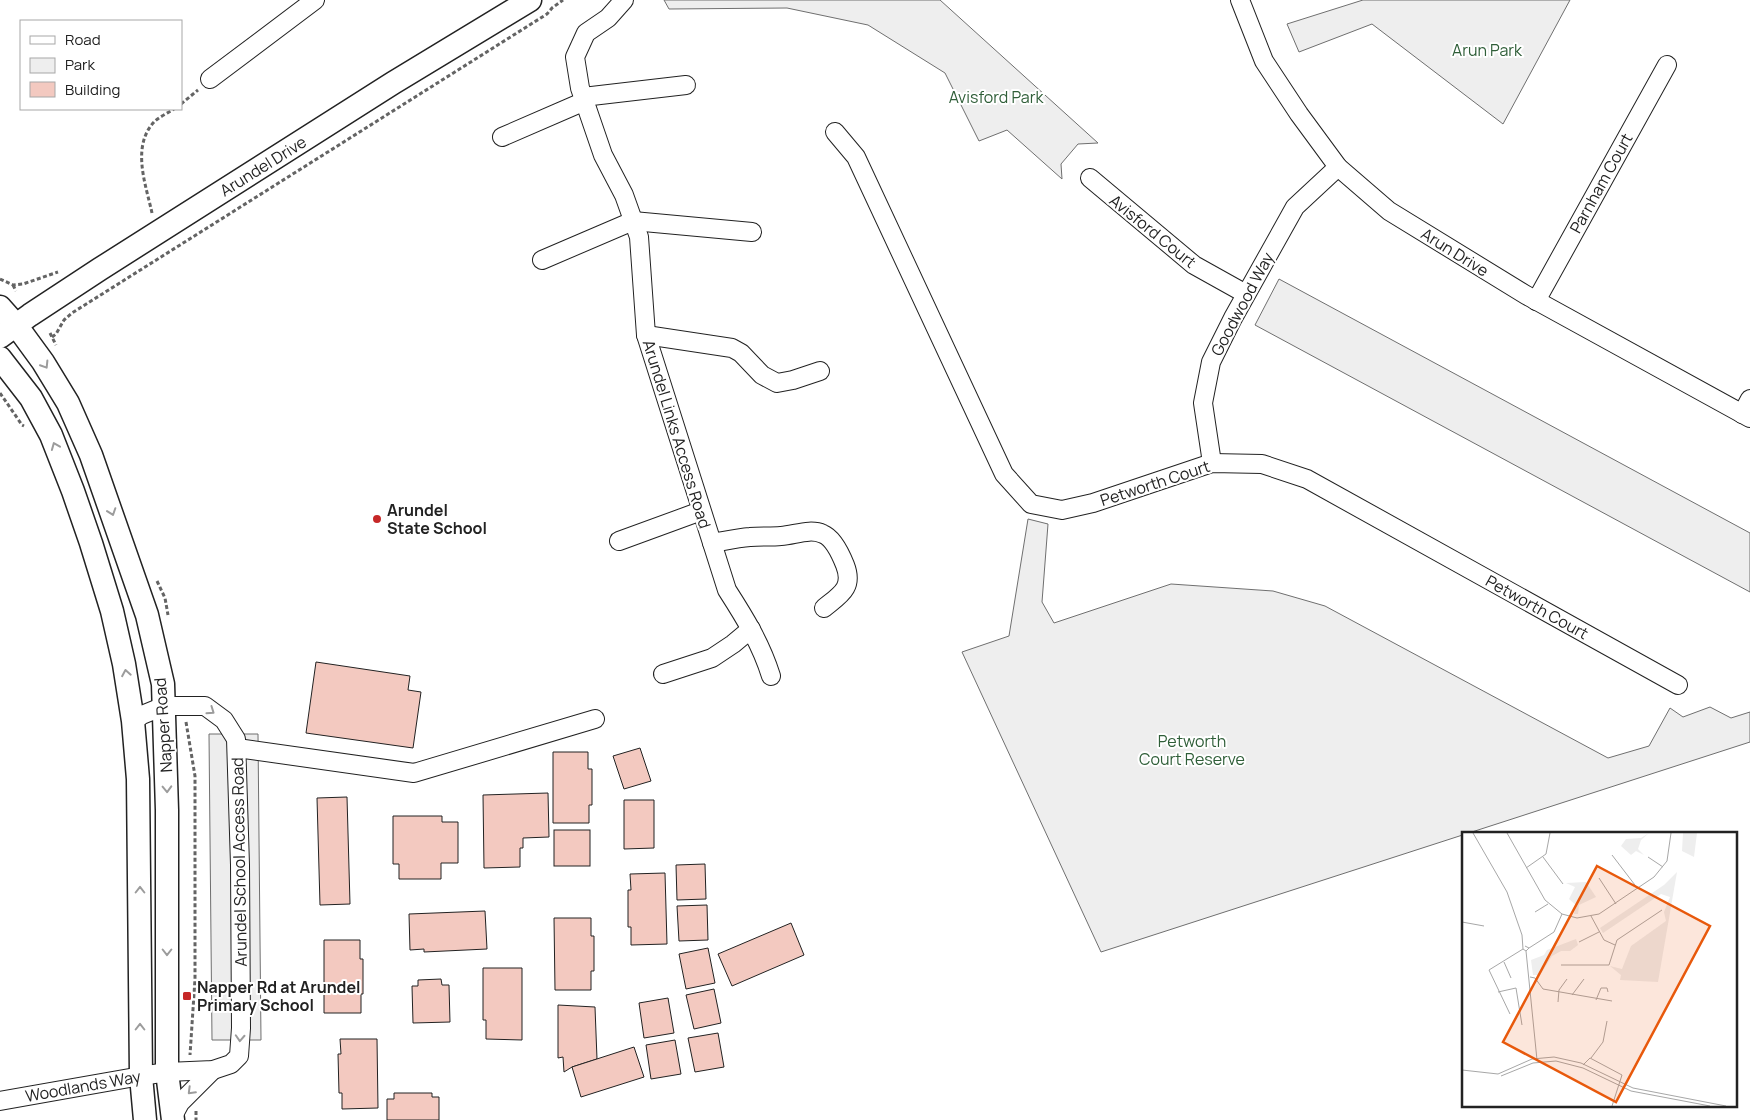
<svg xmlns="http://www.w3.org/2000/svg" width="1750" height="1120" font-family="Manrope,sans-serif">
<rect width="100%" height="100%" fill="#fff"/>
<g fill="#eee" stroke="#6f6f6f">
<polygon points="664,0 940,0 1098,143 1078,144 1061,164 1062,179 1007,130 979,141 945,73 868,25 787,8 669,9"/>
<polygon points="1363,0 1570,0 1503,124 1372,24 1299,52 1287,24"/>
<polygon points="1279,279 1750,533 1750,592 1255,325"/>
<polygon points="1028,519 1048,524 1042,602 1054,623 1171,584 1273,591 1325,606 1608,758 1649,746 1670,708 1683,717 1710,707 1731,718 1750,712 1750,742 1101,952 962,652 1009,636"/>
</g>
<polygon fill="#ededed" stroke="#6f6f6f" points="209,734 258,734 261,1040 212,1040"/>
<g fill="#f3c9c0" stroke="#222">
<polygon points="316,662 410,676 408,690 421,692 413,748 306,733"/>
<polygon points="640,748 651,781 624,789 613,756"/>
<polygon points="553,752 588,752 588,769 592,769 592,805 589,805 589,823 553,823"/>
<polygon points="548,793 549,837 523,838 523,848 520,848 520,867 484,868 483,795"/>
<polygon points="347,797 350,904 320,905 317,798"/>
<polygon points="624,800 654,800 654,848 624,849"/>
<polygon points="393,816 442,816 442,822 458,822 458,863 441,863 441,879 399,879 399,864 393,864"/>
<rect x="554" y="830" width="36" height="36"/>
<polygon points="705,864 706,899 677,900 676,865"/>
<polygon points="665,873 667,944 631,945 631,927 628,927 628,890 631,890 630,874"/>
<polygon points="707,905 708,940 679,941 677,906"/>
<polygon points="485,911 487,949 424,952 424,949 410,950 409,914"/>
<polygon points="554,918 591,918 591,936 594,936 594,971 591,971 591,990 555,990"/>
<polygon points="791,923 804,955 732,986 718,954"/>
<polygon points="324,940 360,940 360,959 363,959 363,994 361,994 361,1013 324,1013"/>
<polygon points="708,948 715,983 686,989 679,954"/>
<polygon points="483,968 522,968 522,1040 486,1039 486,1020 483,1020"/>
<polygon points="441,979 442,985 449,985 450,1022 413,1023 412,986 418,986 418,980"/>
<polygon points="714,989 721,1023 694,1029 686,995"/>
<polygon points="668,998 674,1033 644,1038 639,1003"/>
<polygon points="558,1005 595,1007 597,1059 572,1067 564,1072 563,1057 558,1058"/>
<polygon points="718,1033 724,1067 695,1072 688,1038"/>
<polygon points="340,1039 377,1039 378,1108 342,1109 342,1093 339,1093 338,1054 341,1054"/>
<polygon points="675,1040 681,1074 651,1079 646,1045"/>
<polygon points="634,1047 644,1077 581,1097 572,1067"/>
<polygon points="394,1093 432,1093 432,1097 439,1097 439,1120 387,1120 387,1099 394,1099"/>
</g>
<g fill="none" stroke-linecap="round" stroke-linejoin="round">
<g stroke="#222" stroke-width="20">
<g id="minor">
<path d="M624,0L608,18L586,33L575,57L580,88L603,155L624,195L639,237L646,335L727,590C745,618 761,644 771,676"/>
<polyline points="1240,0 1264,61 1299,114 1338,167 1389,211 1526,295 1750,418"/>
<polyline points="210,79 315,0"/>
<polyline points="583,97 686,85"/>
<polyline points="835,132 856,157 1004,474 1031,504 1062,510 1093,503 1212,463 1262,464 1307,479 1678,685"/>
<polyline points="502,137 585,101"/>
<polyline points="1090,178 1194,265 1246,294"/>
<polyline points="542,260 633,221 752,232"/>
<polyline points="1536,301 1667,65"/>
<polyline points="646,335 732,348 741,353 762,375 777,383 793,380 820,371"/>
<polyline points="1742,414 1750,399"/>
<polyline points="1212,463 1203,403 1211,362 1233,318 1295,207 1338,167"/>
<polyline points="619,541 701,511"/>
<path d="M712,543C724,541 737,538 750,537C760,536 771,537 781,536C795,535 810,528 823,534C833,538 841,555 845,565C854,588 840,595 824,608"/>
<polyline points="663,674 712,658 733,644 751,629"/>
<polyline points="237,748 414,773 595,719"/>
<polyline points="0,1101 141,1076 167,1072 213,1070 231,1064 239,1056 241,1028 240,865 236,739 224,720 205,706 164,706 142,715 133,721"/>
<polyline points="173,1116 180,1103 213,1070"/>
</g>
</g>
<g stroke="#222" stroke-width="25">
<g id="major">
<polyline points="0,307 16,325 43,362 68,403 91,455 147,615 163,684 167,810 167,1072 173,1120"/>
<polyline points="0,337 30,315 100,269 393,83 530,0"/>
<polyline points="0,358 31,398 51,435 73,491 91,543 112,611 124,664 133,721 138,779 141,1076 145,1120"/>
</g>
</g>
<g stroke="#646464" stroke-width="3" stroke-dasharray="4 2.5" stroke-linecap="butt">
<polyline points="181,104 198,90"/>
<path d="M152,213C146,185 131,147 154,122C159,117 168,113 174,109"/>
<polyline points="0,279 13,285 23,284 58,272"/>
<polyline points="13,285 16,291"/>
<polyline points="50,333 56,345"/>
<polyline points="52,337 56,334 64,320 72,313 547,14 552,8 563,0"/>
<polyline points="0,393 22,425 24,426"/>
<polyline points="157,581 165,598 168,615"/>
<polyline points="186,722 195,776 195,979 190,1055"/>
<polyline points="196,1111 196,1120"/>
</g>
<use href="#minor" stroke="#fff" stroke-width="18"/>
<use href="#major" stroke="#fff" stroke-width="22"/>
</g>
<defs><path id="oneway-chevron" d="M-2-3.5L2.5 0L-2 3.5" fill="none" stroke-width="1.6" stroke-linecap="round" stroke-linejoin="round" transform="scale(1.25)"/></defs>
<g stroke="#9c9c9c">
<use href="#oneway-chevron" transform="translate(45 365) rotate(58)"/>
<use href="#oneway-chevron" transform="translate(55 446) rotate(-112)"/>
<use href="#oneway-chevron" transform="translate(112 512) rotate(71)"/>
<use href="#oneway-chevron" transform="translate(126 673) rotate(-100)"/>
<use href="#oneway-chevron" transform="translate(211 711) rotate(35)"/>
<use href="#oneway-chevron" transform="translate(167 789) rotate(88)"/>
<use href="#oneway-chevron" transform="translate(140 890) rotate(-90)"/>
<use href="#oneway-chevron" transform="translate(167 952) rotate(90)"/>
<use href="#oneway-chevron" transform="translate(140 1027) rotate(-90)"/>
<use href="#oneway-chevron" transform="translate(240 1038) rotate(93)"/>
<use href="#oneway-chevron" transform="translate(191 1091) rotate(135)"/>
</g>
<g fill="#c62828" stroke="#fff" stroke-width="2">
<circle cx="377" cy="519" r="5"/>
<rect x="182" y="991" width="10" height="10" rx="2.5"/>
</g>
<g text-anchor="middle" stroke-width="4" stroke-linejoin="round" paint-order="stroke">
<g font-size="16" fill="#2f5e38" stroke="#fff">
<text x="1487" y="56">Arun Park</text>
<text x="996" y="103">Avisford Park</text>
<text x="1192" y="747">Petworth<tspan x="1192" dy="18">Court Reserve</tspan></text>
</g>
<g font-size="16" fill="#222" stroke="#fff">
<text transform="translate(263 166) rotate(-32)" y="6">Arundel Drive</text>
<text transform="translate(1601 183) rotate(-61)" y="6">Parnham Court</text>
<text transform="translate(1153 231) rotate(39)" y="6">Avisford Court</text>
<text transform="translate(1455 252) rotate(32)" y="6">Arun Drive</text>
<text transform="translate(1242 304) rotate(-62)" y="6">Goodwood Way</text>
<text transform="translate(677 434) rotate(73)" y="6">Arundel Links Access Road</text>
<text transform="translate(1155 483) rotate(-18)" y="6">Petworth Court</text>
<text transform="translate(1537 607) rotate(29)" y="6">Petworth Court</text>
<text transform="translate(163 725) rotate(-94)" y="6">Napper Road</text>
<text transform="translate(239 862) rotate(-91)" y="6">Arundel School Access Road</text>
<text transform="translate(83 1086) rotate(-10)" y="6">Woodlands Way</text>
</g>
<g font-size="16" font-weight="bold" fill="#222" stroke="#fff" text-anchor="start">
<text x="387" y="516">Arundel<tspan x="387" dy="18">State School</tspan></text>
<text x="197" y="993">Napper Rd at Arundel<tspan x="197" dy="18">Primary School</tspan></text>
</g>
</g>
<g transform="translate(1462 832)">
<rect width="275" height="275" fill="#fff"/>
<path d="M187,1L179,8L176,17L182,23L174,19L169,23L159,14L164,7L179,6ZM221,1H235L232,25L220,19ZM215,40L196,150L158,148L159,143L148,134L160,137L169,114L204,89L202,80L208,65L199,62L141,101L138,96L202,53ZM124,50L134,65L117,73L116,82H112L114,73L107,67L113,55L104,51ZM114,107L116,113L108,119H99L90,124L78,143H71L69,128L82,123L85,118Z" fill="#eee"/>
<path fill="none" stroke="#a7a7a7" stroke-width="1" d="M11,1L45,60L60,103L61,117L64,119M45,1L83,68L100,82L115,86L137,82L192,45L205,29L209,1M150,23L176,57M81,25L101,52M186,25L201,35M64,36L84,22L88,1M137,46L154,72M73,80L86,72M129,84L142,108L153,113M0,90L22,94M117,110L137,100M63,114L67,116L64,119L75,228M67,116L92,100L100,82M42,130L49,146M99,133H147L155,108L200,78M68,145L73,146L81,157L150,169M36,160L54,156L60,193M110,163L122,147M134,168L139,156H145L146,160M96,170L97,158L105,147M48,182L27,138L61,117M129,226L141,210L145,189M121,233L128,226L160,243L150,274M0,238L36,242L70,227L92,225L119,231L171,256L264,274M39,244L71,231L94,229L121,236L169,259L248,274"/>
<path fill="#e8590c" fill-opacity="0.15" stroke="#e8590c" stroke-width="2.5" d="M135,34L248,94L154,270L41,210Z"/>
<rect width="275" height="275" fill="none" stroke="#222" stroke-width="2.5"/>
</g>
<rect x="20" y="20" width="162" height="90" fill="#ffffff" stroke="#a7a7a7"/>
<rect x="30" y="36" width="25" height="8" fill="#ffffff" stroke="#a7a7a7"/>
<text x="65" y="45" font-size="15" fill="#222222">Road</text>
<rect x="30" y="58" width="25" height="15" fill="#eeeeee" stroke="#a7a7a7"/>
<text x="65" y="70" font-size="15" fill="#222222">Park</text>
<rect x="30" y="82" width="25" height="15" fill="#f3c9c0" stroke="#a7a7a7"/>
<text x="65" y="95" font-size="15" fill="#222222">Building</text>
</svg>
